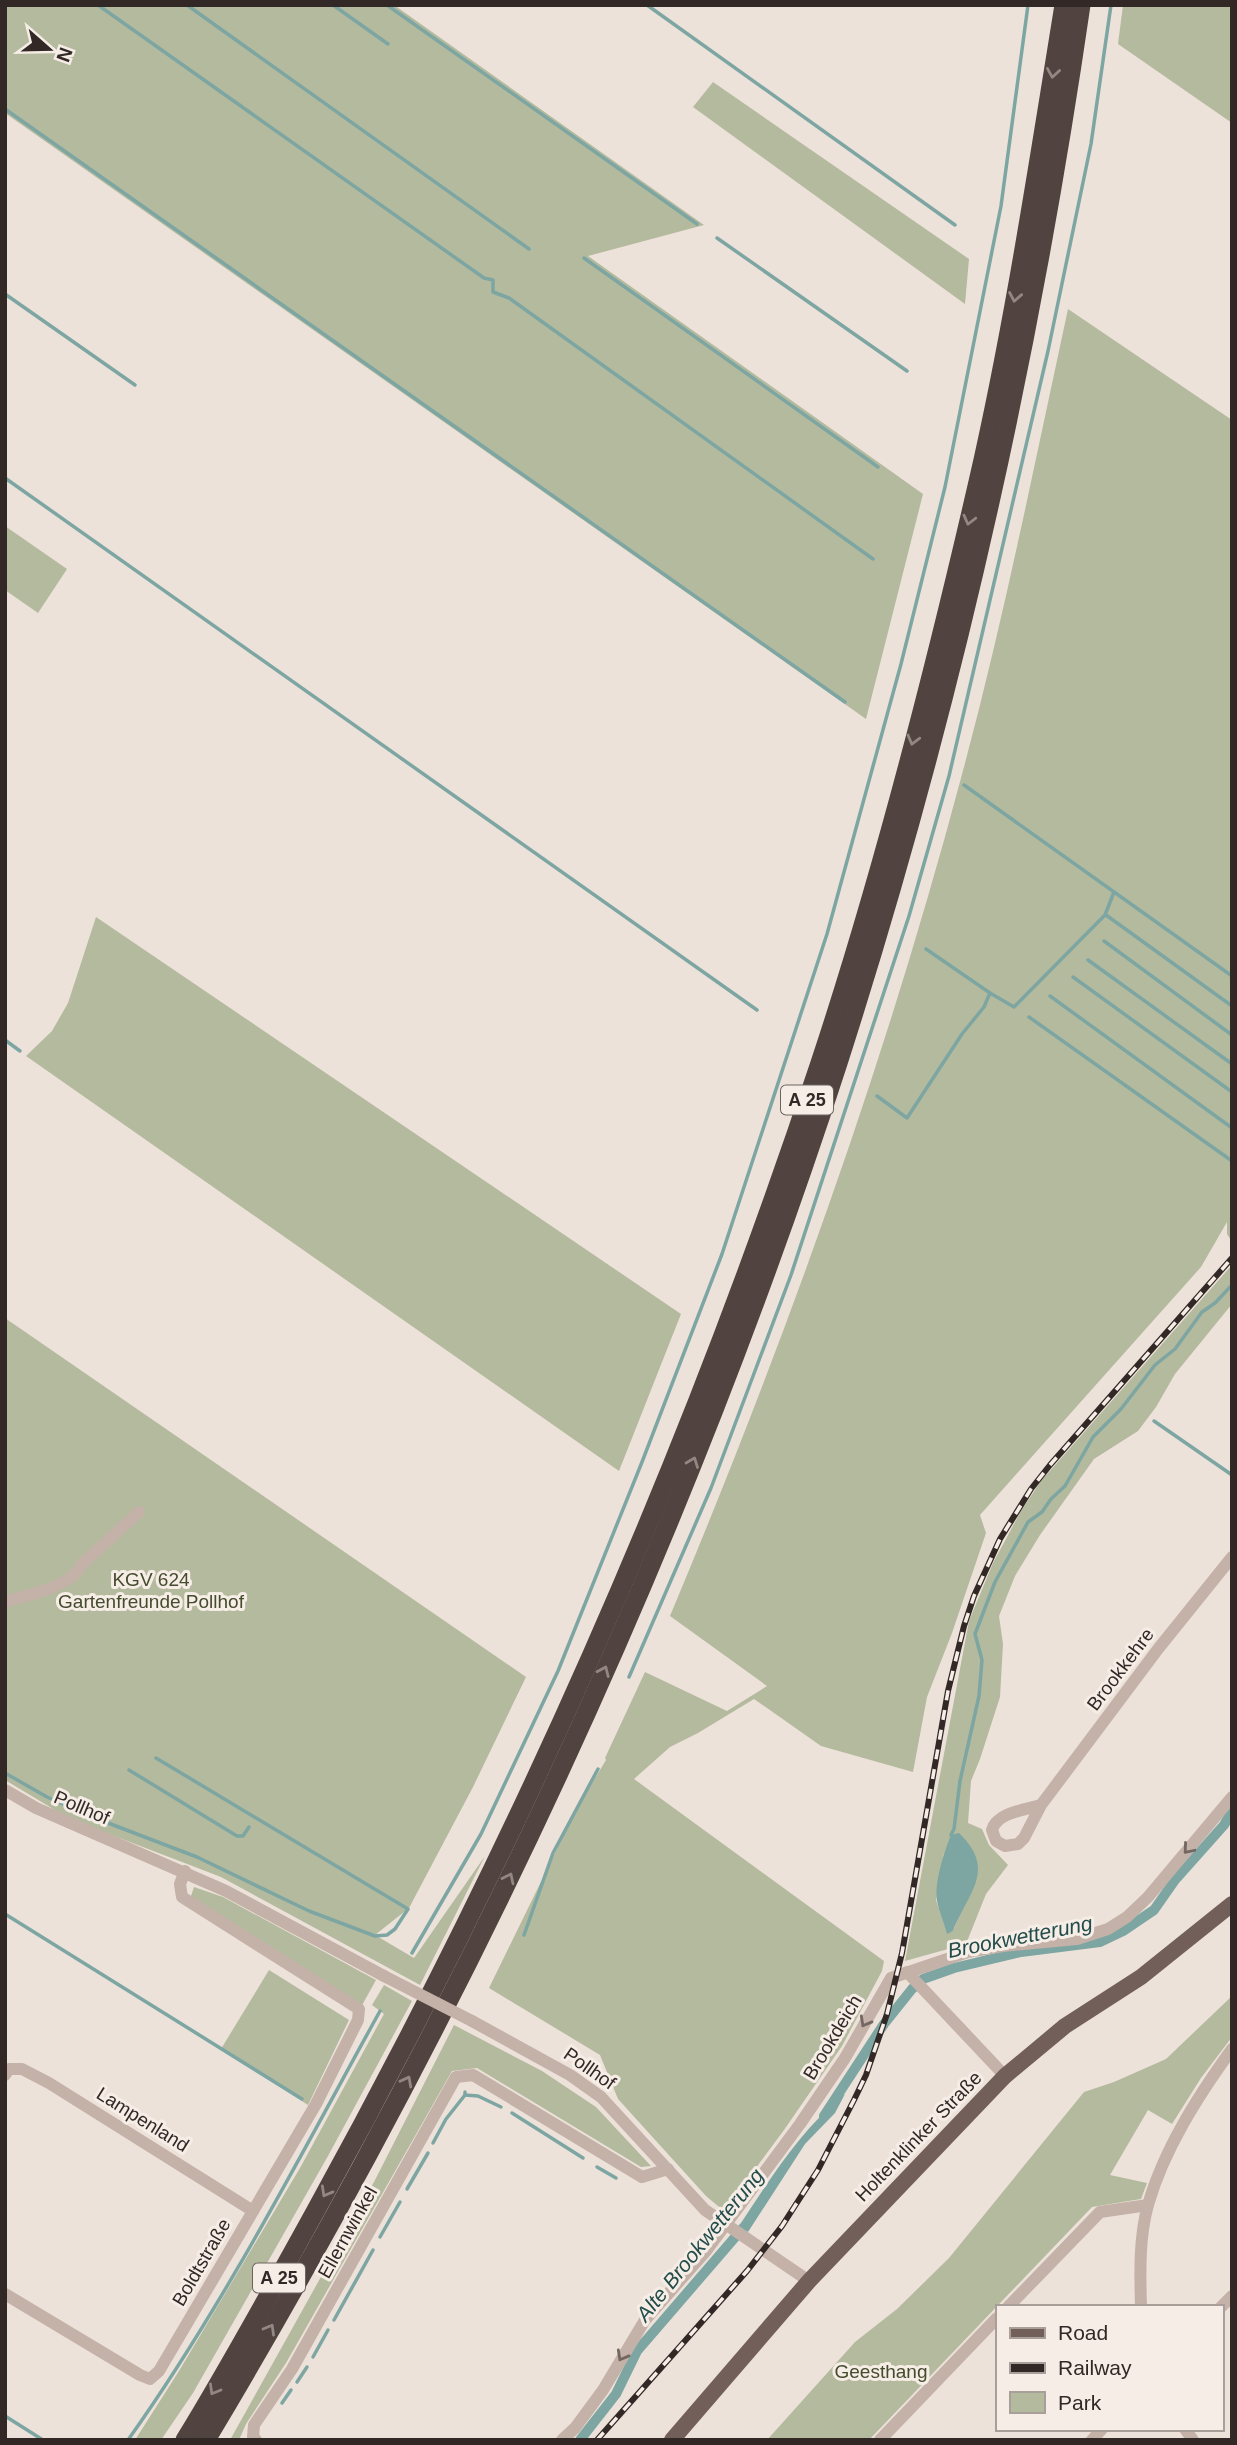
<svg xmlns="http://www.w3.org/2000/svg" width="1237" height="2445" font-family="Arial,sans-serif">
<rect width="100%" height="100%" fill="#ede2da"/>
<g fill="#b4ba9d" fill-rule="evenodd">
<polygon points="5,5 394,5 704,225 588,256 923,494 866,719 5,113"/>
<polygon points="1123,5 1232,5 1232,123 1118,44"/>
<polygon points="713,82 969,259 965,304 693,107"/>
<path d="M1068,309L1232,420V1242L1227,1234V1222L1201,1267L980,1515L986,1533L952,1633L927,1697L913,1772L821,1746L754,1699L698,1733L670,1747L634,1779L884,1961L882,1971L842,2046L784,2130L724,2211L706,2196L618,2099L600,2055L489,1988L577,1808L606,1760L605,1758L645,1672L727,1711L767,1686L670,1616C784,1344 885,1064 961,778C1003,623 1034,466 1068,309Z"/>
<polygon points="5,526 67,569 38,613 5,590"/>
<polygon points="96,917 681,1314 619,1471 26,1056 52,1031 68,1003"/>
<path d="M1232,1265V1304L1175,1374L1156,1407L1138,1431L1094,1459L1040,1535L1015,1576L999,1616L1003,1644L1000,1697L980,1759L971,1781L968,1823L982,1829L989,1845L1008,1865L986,1894L966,1944L905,1961L969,1621L993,1563L1021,1511L1041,1481ZM944,1853L963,1907L953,1931L947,1933L936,1900Z"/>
<polygon points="5,1318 526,1677 473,1787 409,1908 375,1935 414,1958 485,1856 420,1985 221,1877 70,1819 5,1780"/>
<polygon points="194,1887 223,1897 376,1980 361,2007 190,1899"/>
<polygon points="269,1970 349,2020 308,2105 221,2049"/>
<polygon points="384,1985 412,2001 328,2156 193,2393 161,2440 135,2440 179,2371 300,2168 384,2014 372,2005"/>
<polygon points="1232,1996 1232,2037 1201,2078 1172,2124 1148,2110 1110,2175 1147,2183 1141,2199 1092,2207 869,2440 767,2440 855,2342 897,2309 949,2258 1084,2092 1114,2082 1166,2059"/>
<polygon points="454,2025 542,2071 596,2107 651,2166 641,2167 477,2068 452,2071 286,2363 246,2424 239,2440 230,2440 375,2180"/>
</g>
<g fill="#7da6a3">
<path d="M959,1833C997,1870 969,1891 953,1931L947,1934C944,1923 939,1912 937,1901C934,1883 944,1852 951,1835Z"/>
<path d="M845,2094L835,2113L805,2144L748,2232L739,2226C771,2178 800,2130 845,2094Z"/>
</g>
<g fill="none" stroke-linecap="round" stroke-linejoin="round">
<g stroke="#7da6a3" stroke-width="3.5">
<polyline points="98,5 484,278 493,280 493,292 509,298 873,559"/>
<polyline points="187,5 529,249"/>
<polyline points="333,5 388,44"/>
<polyline points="387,5 697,224"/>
<polyline points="647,5 955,225"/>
<polyline points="5,109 845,702"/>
<polyline points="717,238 907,371"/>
<polyline points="584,258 878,467"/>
<polyline points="5,294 135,385"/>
<polyline points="5,478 757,1010"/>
<polyline points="964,785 1232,976"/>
<polyline points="1106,915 1232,1006"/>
<polyline points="1104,941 1232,1035"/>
<polyline points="926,949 990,993 1014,1007 1105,915 1114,892"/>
<polyline points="1088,960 1232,1064"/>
<polyline points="1073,977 1232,1092"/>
<polyline points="1050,996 1232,1128"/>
<polyline points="1029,1017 1232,1161"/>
<polyline points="5,1040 20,1051"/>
<polyline points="877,1096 907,1118 962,1034 984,1007 990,993"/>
<polyline points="1154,1421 1232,1475"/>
<polyline points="629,1677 711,1488 791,1275 909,916 949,776 1048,351 1091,144 1111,5"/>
<polyline points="129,1770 237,1836 243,1836 249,1827"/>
<polyline points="5,1773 47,1797 85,1814"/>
<polyline points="95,1818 197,1857 309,1911 375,1936 387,1935 395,1929 408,1909 156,1758"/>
<polyline points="951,1835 954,1829 960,1781 979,1696 982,1660 975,1634 995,1582 1028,1522 1042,1512 1051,1499 1065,1486 1093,1437 1121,1409 1155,1365 1175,1349 1202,1312 1215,1303 1232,1285"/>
<polyline points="5,1914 302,2099"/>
<polyline points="524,1935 553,1853 598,1769"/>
<polyline points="412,1953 481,1834 558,1671 642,1462 722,1254 827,934 901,664 945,487 1001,206 1028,5"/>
<polyline points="465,2095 478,2096 501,2107"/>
<polyline points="512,2113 583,2158"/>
<polyline points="433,2143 446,2119 465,2095 465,2092"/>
<polyline points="597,2167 616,2178"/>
<polyline points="407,2189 428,2153"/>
<polyline points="380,2237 400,2202"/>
<polyline points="334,2320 373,2250"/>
<polyline points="313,2357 328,2330"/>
<polyline points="297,2382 307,2367"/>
<polyline points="282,2403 291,2390"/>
<polyline points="5,2416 43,2440"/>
<path d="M128,2440C224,2305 300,2156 380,2011"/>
</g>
<g stroke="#7da6a3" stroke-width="10">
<polyline points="824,2116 884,2024 912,1989 923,1979 954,1968 1021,1952 1100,1942 1123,1931 1154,1910 1175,1880 1224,1825 1232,1811"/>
<polyline points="580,2440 616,2394 637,2351 743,2228"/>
</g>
<g stroke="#c4b1a8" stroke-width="12">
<path d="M5,1602C27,1595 72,1587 81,1565L139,1512"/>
<polyline points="5,1790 36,1808 226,1891 384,1976"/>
<path d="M1041,1805C1026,1810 997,1812 992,1830L996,1841L1005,1846L1018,1844L1024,1838L1041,1805L1158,1649L1232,1557"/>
<polyline points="907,1972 1005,2076"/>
<polyline points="472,2021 570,2075 601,2097 705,2210 809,2281"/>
<polyline points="5,2075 9,2069 22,2069 49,2083 253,2211"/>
<polyline points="5,2294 140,2375 150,2379 159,2371 316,2104 358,2020 359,2009 182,1897 180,1884 185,1871"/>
<polyline points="1008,2307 1100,2212 1148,2205"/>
<path d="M1141,2307C1140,2274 1139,2237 1148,2205C1164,2149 1198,2096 1232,2049"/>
<polyline points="1221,2307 1232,2296"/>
<polyline points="1185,2429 1193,2440"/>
<polyline points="256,2440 253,2437 254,2425 292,2369 456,2077 473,2075 642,2177 668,2169"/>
<polyline points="562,2440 575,2428 603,2390 645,2320 706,2251 800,2124 845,2058 891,1978 968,1952 1003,1946 1077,1939 1108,1929 1127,1917 1148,1897 1232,1797"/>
<polyline points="880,2440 997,2318"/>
<polyline points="1092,2440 1102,2429"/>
</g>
<polyline stroke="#725f5a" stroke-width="16" points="672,2440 809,2281 1005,2076 1065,2026 1141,1977 1232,1904"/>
<g stroke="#51433f" stroke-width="19">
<path d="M185,2440C231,2365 273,2288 315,2212C518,1845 688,1462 820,1063C883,873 933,677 978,482C1014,325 1038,165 1064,5"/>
<path d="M206,2440C465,2006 682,1544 838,1063C949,718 1029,364 1081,5"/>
</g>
<g stroke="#322927" stroke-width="6">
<polyline id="rail" points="597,2440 747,2271 782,2226 818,2170 854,2100 866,2075 887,2014 902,1953 948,1691 964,1626 974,1596 1000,1539 1031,1489 1050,1465 1232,1258"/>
</g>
<use href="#rail" stroke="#f6ede6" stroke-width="3.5" stroke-dasharray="10" stroke-linecap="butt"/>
<polyline stroke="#c4b1a8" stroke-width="12" points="384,1976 472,2021"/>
</g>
<defs><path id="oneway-chevron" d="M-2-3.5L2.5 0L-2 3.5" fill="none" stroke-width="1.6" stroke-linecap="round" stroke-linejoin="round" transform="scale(1.75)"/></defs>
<g stroke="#938782">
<use href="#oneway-chevron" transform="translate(1053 73) rotate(99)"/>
<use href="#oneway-chevron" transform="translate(1015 297) rotate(100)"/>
<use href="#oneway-chevron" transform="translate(969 520) rotate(104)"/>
<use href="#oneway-chevron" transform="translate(913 740) rotate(105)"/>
<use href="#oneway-chevron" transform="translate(693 1462) rotate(-69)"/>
<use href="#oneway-chevron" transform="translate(604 1671) rotate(-66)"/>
<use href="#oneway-chevron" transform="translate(509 1878) rotate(-64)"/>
<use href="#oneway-chevron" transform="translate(407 2081) rotate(-62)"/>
<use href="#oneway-chevron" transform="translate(326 2192) rotate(119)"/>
<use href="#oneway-chevron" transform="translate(270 2329) rotate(-60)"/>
<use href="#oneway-chevron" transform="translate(214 2390) rotate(120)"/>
</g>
<g stroke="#746661">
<use href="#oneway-chevron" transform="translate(1188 1849) rotate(130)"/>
<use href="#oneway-chevron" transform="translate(865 2022) rotate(119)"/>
<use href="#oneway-chevron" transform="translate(622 2356) rotate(119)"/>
</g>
<g text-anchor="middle" stroke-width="6" stroke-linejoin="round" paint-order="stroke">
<g fill="#f6ede6" stroke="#6d6460" stroke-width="2">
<rect x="781" y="1085.5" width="52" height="29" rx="5"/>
<rect x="253" y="2263.5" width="52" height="29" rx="5"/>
</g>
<g font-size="18" font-weight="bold" fill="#322927">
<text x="807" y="1106">A 25</text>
<text x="279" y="2284">A 25</text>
</g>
<g font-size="19" fill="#454c2e" stroke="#f6ede6">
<text x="151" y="1586">KGV 624<tspan x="151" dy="22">Gartenfreunde Pollhof</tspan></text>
<text x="881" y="2378">Geesthang</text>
</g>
<g font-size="19" fill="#322927" stroke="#f6ede6">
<text transform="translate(1120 1669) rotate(-53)" y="7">Brookkehre</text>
<text transform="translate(82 1807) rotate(23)" y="7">Pollhof</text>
<text transform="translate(832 2037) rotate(-59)" y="7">Brookdeich</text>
<text transform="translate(590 2068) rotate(35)" y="7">Pollhof</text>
<text transform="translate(143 2119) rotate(32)" y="7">Lampenland</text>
<text transform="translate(918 2136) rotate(-46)" y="7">Holtenklinker Straße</text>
<text transform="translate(347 2232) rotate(-61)" y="7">Ellernwinkel</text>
<text transform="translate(201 2262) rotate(-60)" y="7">Boldtstraße</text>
</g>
<g font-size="21" font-style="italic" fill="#234d4b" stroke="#f6ede6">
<text transform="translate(1020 1937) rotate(-11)" y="7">Brookwetterung</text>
<text transform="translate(700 2245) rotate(-51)" y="7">Alte Brookwetterung</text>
</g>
</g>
<rect width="1237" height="2445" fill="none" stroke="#322927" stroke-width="14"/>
<rect x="996" y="2305" width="228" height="126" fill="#f6ede6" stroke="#a89f9a" stroke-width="2"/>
<rect x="1010" y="2328" width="35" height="10" fill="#725f5a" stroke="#a89f9a" stroke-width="2"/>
<text x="1058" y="2340" font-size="21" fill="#322927">Road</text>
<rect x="1010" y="2363" width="35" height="10" fill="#322927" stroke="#a89f9a" stroke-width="2"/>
<text x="1058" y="2375" font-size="21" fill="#322927">Railway</text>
<rect x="1010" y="2392" width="35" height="21" fill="#b4ba9d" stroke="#a89f9a" stroke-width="2"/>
<text x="1058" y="2410" font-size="21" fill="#322927">Park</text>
<g transform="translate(49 49) rotate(110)" stroke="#f6ede6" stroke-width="5" paint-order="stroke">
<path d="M0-5L12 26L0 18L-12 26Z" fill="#322927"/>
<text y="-10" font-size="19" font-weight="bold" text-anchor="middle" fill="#322927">N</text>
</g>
</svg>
